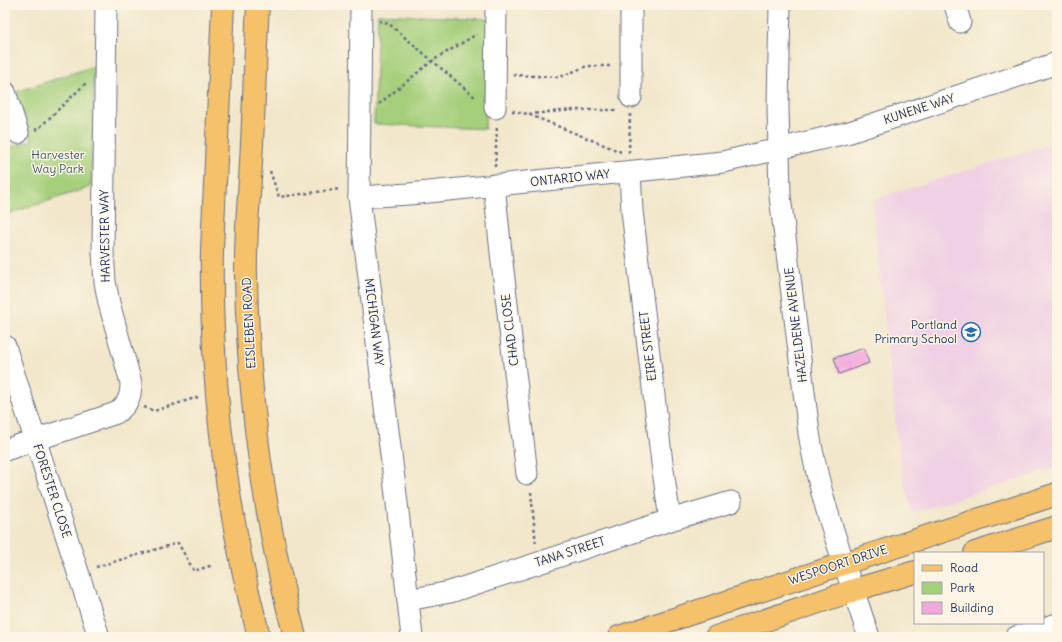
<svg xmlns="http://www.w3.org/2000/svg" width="1062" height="642" font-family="Delius,sans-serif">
<rect width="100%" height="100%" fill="#fcf5e5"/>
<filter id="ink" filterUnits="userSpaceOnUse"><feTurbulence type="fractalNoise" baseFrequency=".025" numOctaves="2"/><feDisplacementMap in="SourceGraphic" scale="8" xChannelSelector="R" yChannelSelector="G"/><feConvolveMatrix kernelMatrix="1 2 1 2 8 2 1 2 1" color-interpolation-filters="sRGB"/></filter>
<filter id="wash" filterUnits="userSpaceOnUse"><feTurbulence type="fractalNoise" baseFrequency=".012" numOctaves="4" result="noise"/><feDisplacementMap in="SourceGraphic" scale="16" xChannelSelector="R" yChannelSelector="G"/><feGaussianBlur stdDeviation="0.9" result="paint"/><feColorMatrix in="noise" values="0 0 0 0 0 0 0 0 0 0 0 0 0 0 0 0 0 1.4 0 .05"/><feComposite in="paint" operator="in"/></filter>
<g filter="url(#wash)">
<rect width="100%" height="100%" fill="#f2e7cb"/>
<polygon fill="#f0d0e4" points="1057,142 1057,467 912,513 900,463 872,200"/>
<g fill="#a6cf7b" stroke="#607f6c">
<polygon points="378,14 489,19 485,129 374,124"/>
<polygon points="94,66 91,187 5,215 5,149 32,140 16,92"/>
</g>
<g id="blocks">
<polygon fill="#f2a8db" points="864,348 869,363 839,374 834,358"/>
</g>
</g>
<g filter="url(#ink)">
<use href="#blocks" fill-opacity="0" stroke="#666f84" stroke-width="1"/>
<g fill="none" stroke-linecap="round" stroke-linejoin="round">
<g stroke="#666f84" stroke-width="23">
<g id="minor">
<polyline points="361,5 359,197 397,503 412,637"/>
<path d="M780,5L778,107L780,196L809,433C820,503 847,570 869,637"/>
<polyline points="955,5 960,22"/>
<polyline points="5,92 18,133"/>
<polyline points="631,97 631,5"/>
<polyline points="495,108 496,5"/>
<polyline points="630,172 632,211 662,463 670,520"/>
<polyline points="494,185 502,262 527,474"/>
<polyline points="359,197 409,194 723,162 850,132 1057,63"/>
<polyline points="5,346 99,637"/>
<path d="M5,450L116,413C128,405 131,396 131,383L109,303L105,282L103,252L106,5"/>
<polyline points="408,600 450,592 670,520 731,502"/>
<polyline points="1016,637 1057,624"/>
</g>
</g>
<g stroke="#666f84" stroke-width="24">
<g id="major">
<path d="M223,5L212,250C210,381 226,511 259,637"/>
<path d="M258,5C255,57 254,109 251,162C249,200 245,238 246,277C248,398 264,519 295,637"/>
<polyline points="975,553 1057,527"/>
<polyline points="619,637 1057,494"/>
<polyline points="716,637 854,590 915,572"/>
</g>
</g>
<g stroke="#666f84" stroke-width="2.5" stroke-dasharray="3 3" stroke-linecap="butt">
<polyline points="379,21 388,23 476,98"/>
<polyline points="513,75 560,77 587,66 612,66"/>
<polyline points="379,104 432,61 477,34"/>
<polyline points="512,111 528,114 621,152"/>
<polyline points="529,114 573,110 618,110"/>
<polyline points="35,130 38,129 86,83"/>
<polyline points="629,153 630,114"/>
<polyline points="495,167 497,126"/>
<polyline points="270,171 279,197 340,189"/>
<polyline points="144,407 154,411 198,397"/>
<polyline points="531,492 536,545"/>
<polyline points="96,567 178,543 194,571 213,565"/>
</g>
<use href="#minor" stroke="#fff" stroke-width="21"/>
<use href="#major" stroke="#f5c16b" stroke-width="22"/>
</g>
</g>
<defs>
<g id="school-ring" transform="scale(1)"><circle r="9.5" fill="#fcf5e5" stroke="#1f6fb2" stroke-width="1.5"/><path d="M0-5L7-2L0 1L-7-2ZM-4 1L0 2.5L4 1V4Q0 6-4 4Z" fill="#1f6fb2"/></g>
</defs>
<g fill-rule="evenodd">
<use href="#school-ring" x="971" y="332"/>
</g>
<g text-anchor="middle" stroke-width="3" stroke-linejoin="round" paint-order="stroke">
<g font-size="12" fill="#1b2f5e" stroke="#fcf5e5">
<text transform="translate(919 109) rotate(-18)" y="4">KUNENE WAY</text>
<text transform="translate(570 178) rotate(-6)" y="4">ONTARIO WAY</text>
<text transform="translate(105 236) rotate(-91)" y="4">HARVESTER WAY</text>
<text transform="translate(374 322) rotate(83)" y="4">MICHIGAN WAY</text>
<text transform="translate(249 323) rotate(-93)" y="4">EISLEBEN ROAD</text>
<text transform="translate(796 325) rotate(-97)" y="4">HAZELDENE AVENUE</text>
<text transform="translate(510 330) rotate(-97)" y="4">CHAD CLOSE</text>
<text transform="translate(648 346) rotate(-97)" y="4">EIRE STREET</text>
<text transform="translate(52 491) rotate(72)" y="4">FORESTER CLOSE</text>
<text transform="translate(570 552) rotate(-18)" y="4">TANA STREET</text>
<text transform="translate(838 565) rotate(-18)" y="4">WESPOORT DRIVE</text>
</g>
<g font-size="12" fill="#3e5765" stroke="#fcf5e5">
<text x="58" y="159">Harvester<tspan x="58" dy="14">Way Park</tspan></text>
</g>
<g font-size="12" fill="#1b2f5e" stroke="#fcf5e5" text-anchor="end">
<text x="957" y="329">Portland<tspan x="957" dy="14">Primary School</tspan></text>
</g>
</g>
<rect width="1062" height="642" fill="none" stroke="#fcf5e5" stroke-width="20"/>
<rect x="914" y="552" width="130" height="72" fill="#fcf5e5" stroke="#a2a6af"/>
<rect x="922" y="565" width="20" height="6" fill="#f5c16b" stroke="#a2a6af"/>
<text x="950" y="572" font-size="12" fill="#1b2f5e">Road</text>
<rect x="922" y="582" width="20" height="12" fill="#a6cf7b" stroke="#a2a6af"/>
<text x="950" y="592" font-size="12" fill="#1b2f5e">Park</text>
<rect x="922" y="602" width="20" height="12" fill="#f2a8db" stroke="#a2a6af"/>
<text x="950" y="612" font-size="12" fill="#1b2f5e">Building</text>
</svg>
